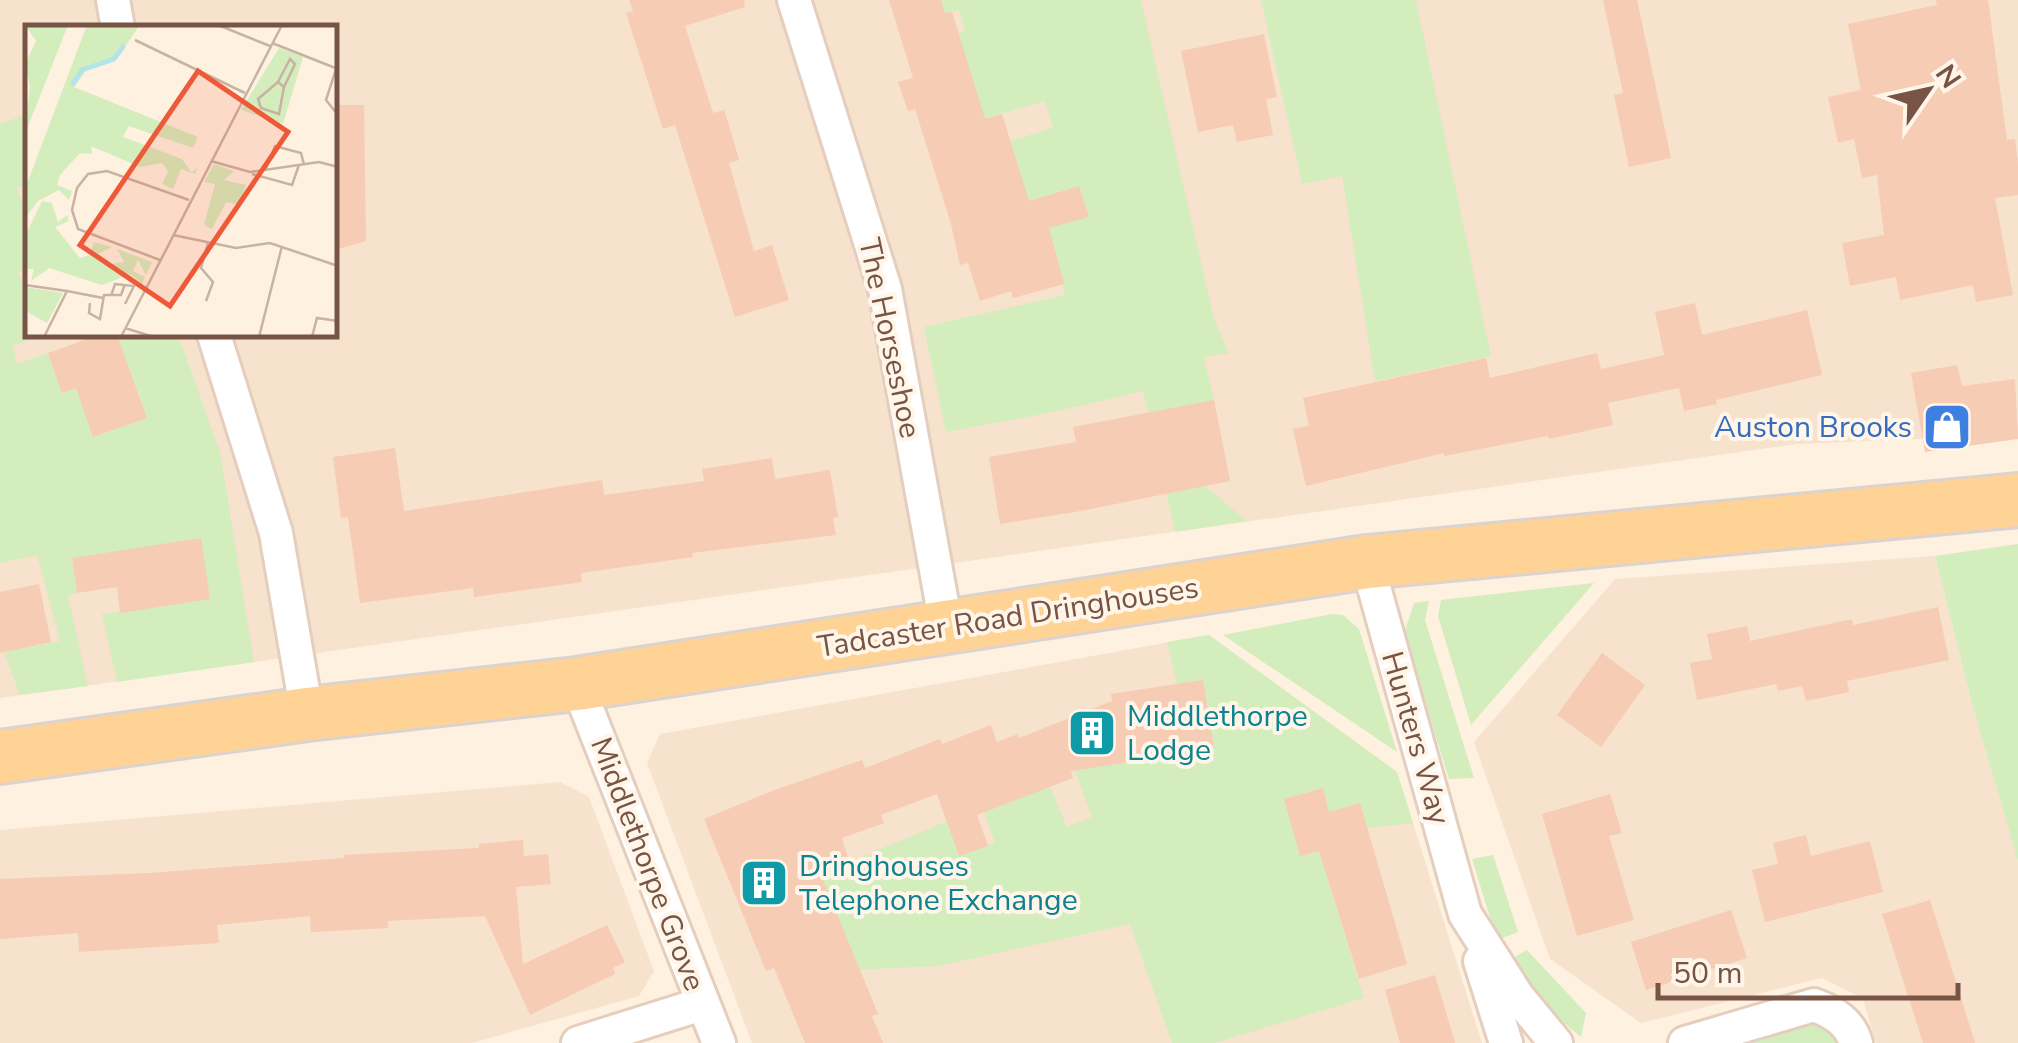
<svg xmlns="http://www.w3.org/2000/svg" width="2018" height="1043" font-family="'Nunito Sans',sans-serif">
<rect width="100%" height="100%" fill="#fef1e0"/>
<g fill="#f7e2ce" fill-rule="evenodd">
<path d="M0,0H2018V435L1796,444L0,698ZM28,28H335V335H28Z"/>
<polygon points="1935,556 1973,708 2018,861 2018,1043 1876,1043 1863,999 1822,978 1641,1023 1550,959 1474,742 1615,579"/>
<polygon points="1209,635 1397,772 1482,1043 752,1043 647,763 660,734"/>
<polygon points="560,782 589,797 654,971 639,996 472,1043 0,1043 0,830"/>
</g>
<g fill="#d3edbd">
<polygon points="941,0 1141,0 1214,319 1229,353 1204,357 1214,400 1205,486 1247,521 1175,532 1143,391 1049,413 946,432 924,327 1065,295 1049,228 1079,186 1028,201 1010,141 1053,128 1045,101 983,119 974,83 965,84 941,39 965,31 959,10 945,13"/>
<polygon points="1261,0 1416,0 1491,356 1375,381 1342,176 1302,184"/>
<polygon points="27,114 27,184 17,188 27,217 27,268 18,272 27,297 28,335 41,335 13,346 17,364 49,353 63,392 76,388 94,437 147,417 117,335 178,335 220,452 254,662 117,682 102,614 210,599 200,539 72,559 77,593 68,596 88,686 20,695 4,652 60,641 37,555 0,563 0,124"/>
<polygon points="2018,544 2018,861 1973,708 1935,556"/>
<polygon points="1594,583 1471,725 1438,616 1441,600"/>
<polygon points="1429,601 1425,620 1474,778 1449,779 1404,634 1414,603"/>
<polygon points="1332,614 1343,615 1359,629 1397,752 1223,635"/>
<polygon points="1209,635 1397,772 1413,823 1367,828 1329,812 1322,788 1284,799 1300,856 1334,847 1327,878 1364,998 1214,1043 1172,1043 1130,924 938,966 851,970 819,875 947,821 959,856 995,843 984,811 1050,787 1067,827 1092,817 1074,768 1213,749 1203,680 1177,684 1167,642"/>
<polygon points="1493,855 1518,932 1497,940 1472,859"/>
<polygon points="1527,950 1586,1013 1581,1037 1552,1013 1511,959"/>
<polygon points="1819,1020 1843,1043 1722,1043"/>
</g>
<g fill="#f6ccb5">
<polygon points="629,0 744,0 745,7 685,26 713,113 724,110 732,135 739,160 729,163 754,251 772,245 789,300 735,317 675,125 663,129 626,13 633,11"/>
<polygon points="889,0 941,0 945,13 952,12 985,119 1002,114 1029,201 1079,186 1089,217 1049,228 1064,284 1013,298 1011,291 980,301 968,263 960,265 951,224 915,109 908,111 898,82 913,78"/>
<polygon points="1603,0 1637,0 1671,158 1629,167 1614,95 1623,93"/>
<polygon points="1936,0 1988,0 2007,140 2015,139 2018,162 2018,195 1995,198 2013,295 1976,302 1973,285 1900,300 1896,277 1850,286 1842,243 1884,235 1877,175 1862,178 1854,139 1838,143 1828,97 1861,90 1848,24 1937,5"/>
<polygon points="1264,34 1277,97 1266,99 1273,135 1237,142 1233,125 1198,132 1181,51"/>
<polygon points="335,105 364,105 366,241 335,250"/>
<polygon points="1695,303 1702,335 1807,310 1822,375 1716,400 1717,404 1684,411 1679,388 1608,403 1613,425 1549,439 1548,436 1444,456 1444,453 1306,486 1293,429 1309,426 1303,398 1486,358 1490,378 1597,353 1601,369 1664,355 1655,312"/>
<polygon points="98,335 117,335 147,418 93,437 76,388 62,393 48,353"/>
<polygon points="1957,365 1962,386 2015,379 2018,439 1925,452 1911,373"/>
<polygon points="1214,400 1230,481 1081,511 1000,524 989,457 1076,442 1073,427"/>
<polygon points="395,448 404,511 602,480 604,495 704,481 702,469 772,458 775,479 830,470 838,517 833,518 836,535 692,553 693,557 581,573 582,582 539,588 474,597 473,588 360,603 348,517 341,518 333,457"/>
<polygon points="201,538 210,599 120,613 117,587 77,593 72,558"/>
<polygon points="39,584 51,642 0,653 0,592"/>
<polygon points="1938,607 1949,660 1847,681 1849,692 1806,701 1802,686 1778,691 1776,684 1697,700 1690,663 1712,659 1707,634 1747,626 1750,641 1852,619 1853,625"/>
<polygon points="1602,653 1645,685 1601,747 1557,715"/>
<polygon points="1203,680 1214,749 1071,771 1073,778 977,815 988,846 959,856 937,794 881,815 884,823 842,838 850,865 821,875 878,1014 872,1016 883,1043 805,1043 774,968 766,971 704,819 777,789 862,760 865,768 940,739 942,744 991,725 997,742 1018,734 1019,738 1112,701 1111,694"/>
<polygon points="1323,788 1329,812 1360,803 1407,964 1359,979 1319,851 1300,856 1284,799"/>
<polygon points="1610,794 1622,833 1609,836 1634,920 1577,936 1542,814"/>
<polygon points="1806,835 1811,856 1870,841 1883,892 1765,922 1752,870 1778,864 1773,843"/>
<polygon points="523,840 524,856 548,854 551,884 516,887 523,964 607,925 625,962 613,968 615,974 530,1015 485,916 388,921 388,928 311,932 310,916 217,925 219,943 79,952 78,933 0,939 0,879 150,873 344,858 344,855 479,848 479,844"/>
<polygon points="1930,900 1967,1017 1975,1043 1923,1043 1882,914"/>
<polygon points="1731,910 1747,958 1646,990 1631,942"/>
<polygon points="1435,975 1455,1043 1400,1043 1385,990"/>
</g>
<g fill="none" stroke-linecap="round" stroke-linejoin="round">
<g stroke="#e5cebe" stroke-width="38">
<g id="minor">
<polyline points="113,0 118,28"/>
<polyline points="794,0 885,289 946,625"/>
<polyline points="214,335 276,533 307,714"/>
<polyline points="1367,562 1465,914 1518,997 1556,1043"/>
<polyline points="577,684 719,1043"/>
<polyline points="1480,961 1506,1043"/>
<polyline points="578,1043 702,1004"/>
<path d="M1685,1043L1814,1005C1833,1012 1850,1022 1856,1043"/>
</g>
</g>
<g stroke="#dcd3cf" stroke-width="58">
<polyline id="primary" points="0,757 307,714 577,684 1367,562 2018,500"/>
</g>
<use href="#minor" stroke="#fff" stroke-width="32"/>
<use href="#primary" stroke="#ffd396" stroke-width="52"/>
</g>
<defs>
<g id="shop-square" transform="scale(2.5)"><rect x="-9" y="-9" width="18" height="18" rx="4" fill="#3f7fe0" stroke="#fff5e8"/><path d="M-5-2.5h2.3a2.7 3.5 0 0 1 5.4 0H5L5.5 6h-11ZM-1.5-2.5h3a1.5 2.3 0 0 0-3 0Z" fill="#fff"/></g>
<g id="building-square" transform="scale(2.5)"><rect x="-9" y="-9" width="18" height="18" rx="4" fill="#0f9aa8" stroke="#fff5e8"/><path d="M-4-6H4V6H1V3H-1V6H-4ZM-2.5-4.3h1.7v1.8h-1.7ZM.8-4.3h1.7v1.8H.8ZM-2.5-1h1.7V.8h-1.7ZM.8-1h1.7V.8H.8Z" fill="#fff"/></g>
</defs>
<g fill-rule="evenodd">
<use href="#shop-square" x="1947" y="427"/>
<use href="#building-square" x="1092" y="733"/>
<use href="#building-square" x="764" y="883"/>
</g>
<g text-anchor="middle" stroke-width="8" stroke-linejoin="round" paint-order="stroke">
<g font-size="30" fill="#775445" stroke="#fff5e8">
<text transform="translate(890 338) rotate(78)" y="10">The Horseshoe</text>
<text transform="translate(1008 617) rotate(-9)" y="10">Tadcaster Road Dringhouses</text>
<text transform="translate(1416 738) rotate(74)" y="10">Hunters Way</text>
<text transform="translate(648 864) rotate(69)" y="10">Middlethorpe Grove</text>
</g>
<g font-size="30" fill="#366cbe" stroke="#fff5e8" text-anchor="end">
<text x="1912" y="437">Auston Brooks</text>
</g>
<g font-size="30" fill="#0d838f" stroke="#fff5e8" text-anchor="start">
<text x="1127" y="726">Middlethorpe<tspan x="1127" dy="34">Lodge</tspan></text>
<text x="799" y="876">Dringhouses<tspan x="799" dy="34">Telephone Exchange</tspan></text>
</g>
</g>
<g transform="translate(25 25)">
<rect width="312" height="312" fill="#fef1e0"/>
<path d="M0,0H43L0,109L5,61L0,39L11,16ZM62,0H115L90,36L62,44L49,62L173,112L168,123L104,101L98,112L157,134L166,147L173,143L170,149L156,144L148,164L137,159L143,146L137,138L115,142L66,121L67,129L55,128L35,150L32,160L47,166L44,175L34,165L13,176L0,193V164ZM254,23L278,32L258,99L216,85ZM189,139L209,146L199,155L221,160L215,180L201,177L187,204L179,200L190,159L179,157ZM17,176L27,178L33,197L42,190L44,196L30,202L55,233L65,230L69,217L87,222L73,229L87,239L99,237L92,224L127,237L121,250L113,235L108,246L120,252L117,259L106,249L77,260L24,243L6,256L9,244H0V211ZM0,262L38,268L22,298L0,286Z" fill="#d3edbd"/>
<path fill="none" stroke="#b3e4e9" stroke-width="5" d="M47,60L57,45L89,34L99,20"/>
<path fill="none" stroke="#c8b2a2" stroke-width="2.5" d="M193,0L245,21M110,15L220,68M247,18L313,44M265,34L270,39L259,62L253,57ZM311,44L301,75L313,90M253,57L233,74L236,83L254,89L259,62M186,136L225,147L294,137L313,142M240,146L250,121L276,128L279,140M227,149L267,160L274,140M148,210L211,223L245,218L313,241M135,235L53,204L47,185L52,163L63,149L82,146L164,175M0,260L42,266L19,312M42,266L78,273M86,271L90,259L109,261L100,279M181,276L188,257L176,243L183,218M65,278L64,288L75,294L79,270H96L100,259M100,303L129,312M96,312L257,0M234,312L257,221M287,312L292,293L313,296"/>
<path fill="#ee593a" fill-opacity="0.15" stroke="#ee593a" stroke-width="5" d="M173,46L263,107L145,281L55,220Z"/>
<rect width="312" height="312" fill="none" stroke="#775445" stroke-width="5"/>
</g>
<g transform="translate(1928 90) rotate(56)" stroke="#fff5e8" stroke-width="8" paint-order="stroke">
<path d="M0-8L18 38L0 25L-18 38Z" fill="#775445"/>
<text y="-15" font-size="28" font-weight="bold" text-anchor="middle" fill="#775445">N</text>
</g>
<path d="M1658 983v15h300v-15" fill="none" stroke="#775445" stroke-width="5"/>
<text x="1673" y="983" font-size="30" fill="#775445" stroke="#fff5e8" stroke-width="8" paint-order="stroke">50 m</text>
</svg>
